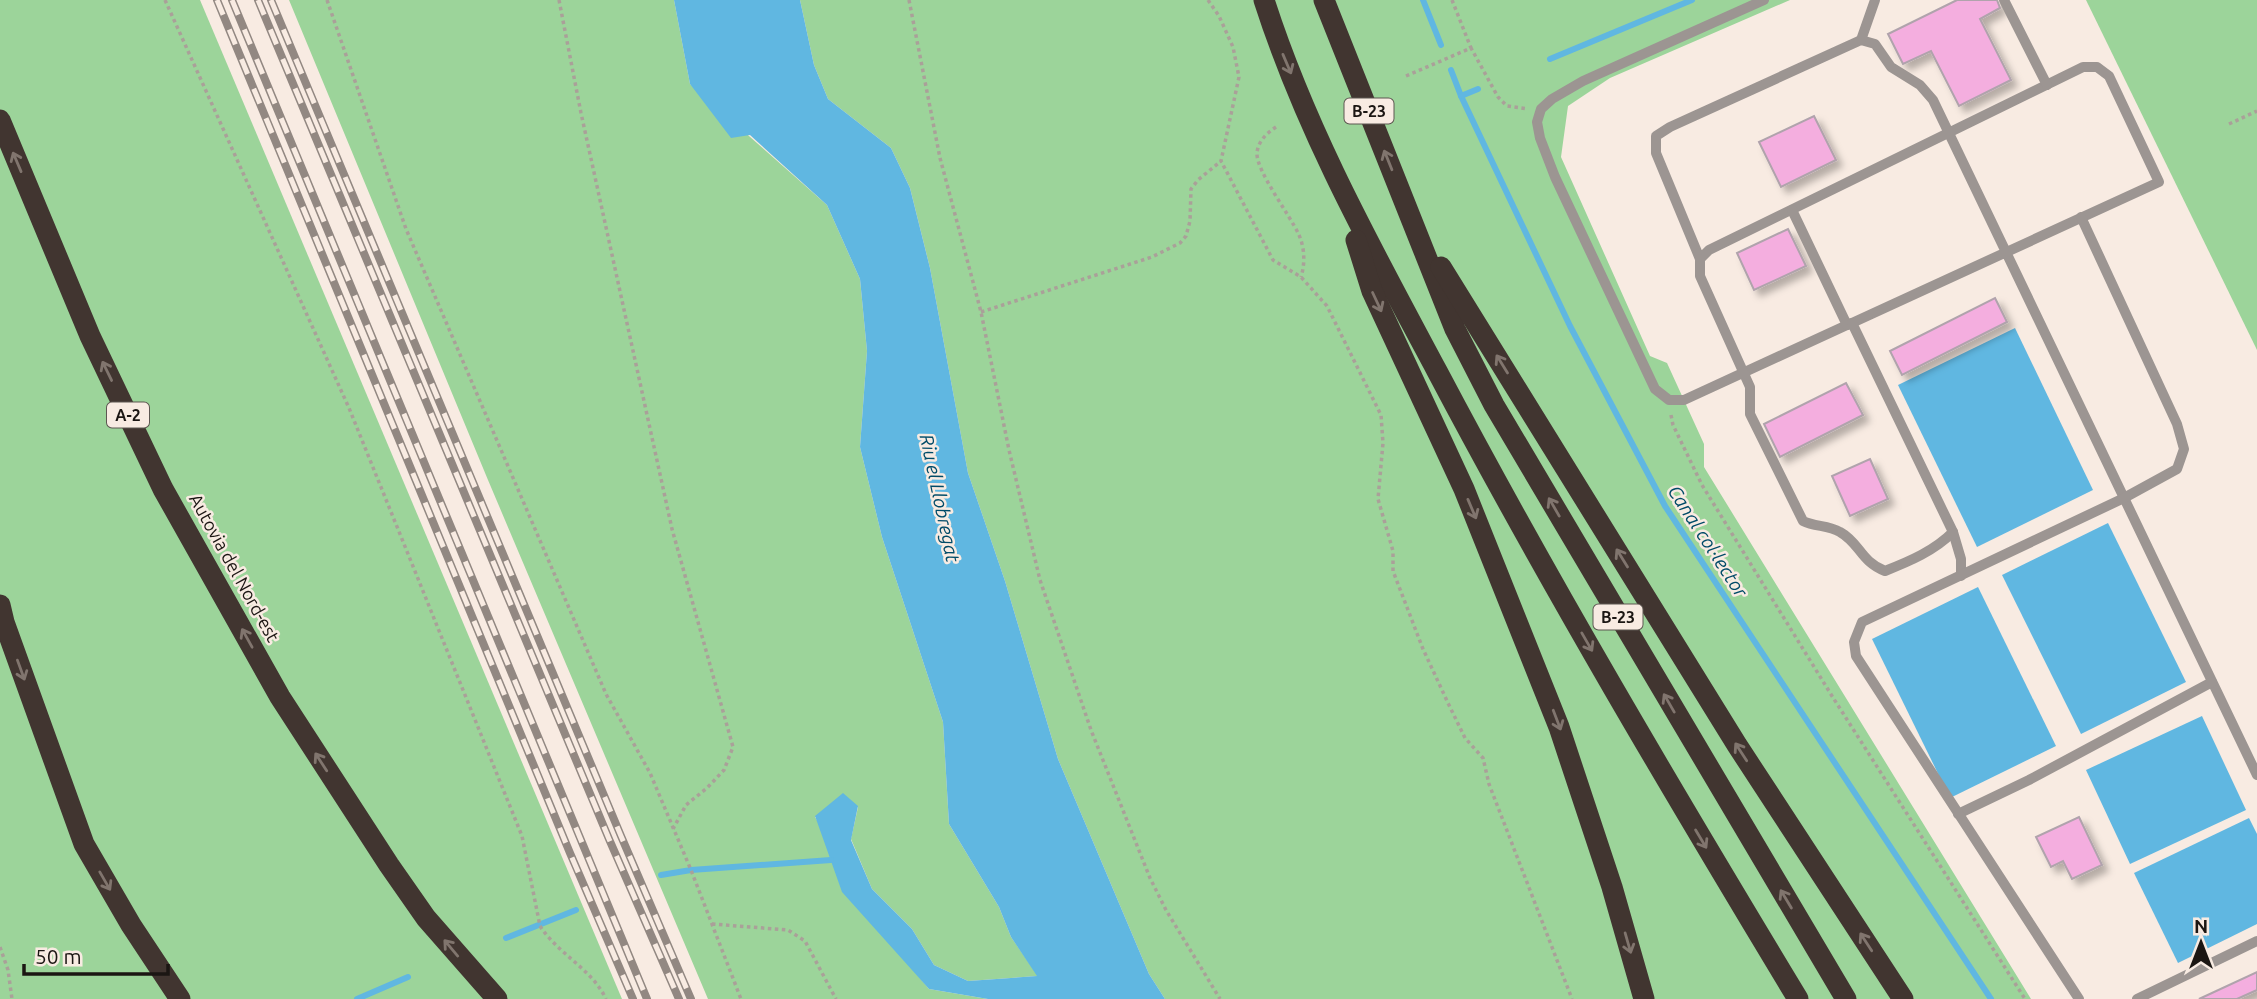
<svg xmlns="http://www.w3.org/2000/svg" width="2257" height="999" font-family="Ubuntu,sans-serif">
<defs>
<filter id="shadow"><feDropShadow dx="6" dy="6" stdDeviation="3.5" flood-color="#0004"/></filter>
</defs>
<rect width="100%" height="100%" fill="#f8ebe2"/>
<g fill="#9cd49a">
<polygon points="0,0 200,0 622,999 0,999"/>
<polygon points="289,0 674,0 690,84 827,205 860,279 867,351 860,447 882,537 943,722 949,824 999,907 1011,937 1038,976 968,981 934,965 912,929 872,889 851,839 858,807 815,817 899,953 929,989 988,999 708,999 488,480"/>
<polygon points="800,0 1790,0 1610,78 1568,106 1561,157 1650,356 1667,363 1704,444 1704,467 2031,999 1165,999 1149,974 1058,759 1005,581 968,473 930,268 910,188 891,148 828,99 814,65"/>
<polygon points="2086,0 2257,0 2257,350"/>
</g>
<g fill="#60b7e1">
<polygon points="674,0 800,0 814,65 828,99 891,148 910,188 930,268 968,473 1005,581 1058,759 1149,974 1165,999 988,999 929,989 842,892 815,816 843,793 858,806 851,840 872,889 912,929 934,965 968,981 1037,976 1011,937 999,907 949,824 943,722 882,537 860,447 867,351 860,279 827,205 750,135 731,138 690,84"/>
<polygon points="2015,328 2093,490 1977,547 1898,385"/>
<polygon points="2108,523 2186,682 2081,734 2002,575"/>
<polygon points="1978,587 2056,746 1950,798 1872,639"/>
<polygon points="2202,716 2246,810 2130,864 2086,770"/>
<polygon points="2249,818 2257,834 2257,924 2178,963 2134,873"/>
</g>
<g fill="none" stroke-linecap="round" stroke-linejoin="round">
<g stroke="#60b7e1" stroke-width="6">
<polyline points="1423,0 1441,45"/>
<polyline points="1550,59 1692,0"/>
<polyline points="1451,70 1461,96 1570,326 1665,506 1991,999"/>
<polyline points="1461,96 1478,89"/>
<polyline points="661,875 691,870 831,860"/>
<polyline points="506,938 576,910"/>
<polyline points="357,999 408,977"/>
</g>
</g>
<g fill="#f4aedf" stroke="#b0a3ac" stroke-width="2" filter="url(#shadow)">
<polygon points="1957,0 1997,0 2000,8 1980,19 2011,80 1959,106 1931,51 1903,64 1888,34"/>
<polygon points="1814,116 1836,160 1781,187 1759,142"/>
<polygon points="1788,229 1806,266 1754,290 1737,253"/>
<polygon points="1995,298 2007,322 1902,375 1890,351"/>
<polygon points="1846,383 1863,415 1780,457 1764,424"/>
<polygon points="1870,459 1888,499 1850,516 1832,476"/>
<polygon points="2079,817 2102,865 2072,879 2063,861 2051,867 2036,837"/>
<polygon points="2257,972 2257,990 2237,999 2199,999"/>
</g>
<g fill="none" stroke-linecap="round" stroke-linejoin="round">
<g stroke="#aaa099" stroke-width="3.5" stroke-dasharray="3.5 3.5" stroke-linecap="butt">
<path d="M165,0L349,408L522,836L540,926C558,954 592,969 606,999"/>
<polyline points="327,0 406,229 606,694 650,773 691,870 741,999"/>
<polyline points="559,0 581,113 672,529 733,747 724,770 707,788 686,805 673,829"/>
<polyline points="909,0 940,158 981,312 1009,450 1040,580 1091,730 1150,878 1166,910 1220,999"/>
<polyline points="1208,0 1219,16 1233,47 1239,77 1221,161 1273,260 1301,277 1327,306 1381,415 1383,443 1378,499 1393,551 1393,571 1423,649 1448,703 1465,738 1483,758 1489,784 1572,999"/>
<polyline points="1452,0 1471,48"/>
<polyline points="1406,76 1471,48 1498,97 1507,106 1528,109"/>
<polyline points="2229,124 2257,111"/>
<path d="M1276,127C1267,133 1258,141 1257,153C1256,171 1290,215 1299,235C1305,249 1305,264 1301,277"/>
<polyline points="981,312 1152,257 1180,243 1186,236 1190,221 1191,189 1198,180 1221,161"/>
<polyline points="1671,415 1673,425 1702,485 1832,696 2025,999"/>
<polyline points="712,924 788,930 805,941 836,999"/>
<polyline points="0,947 8,970 12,999"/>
</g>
<g stroke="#9c9592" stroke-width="10">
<path d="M1764,0L1583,81L1552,99L1541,109L1537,122L1540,138L1555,177L1655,389L1669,400H1684L1847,325L1852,323C1954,276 2057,229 2159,182L2109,76L2097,67H2083L1709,250L1700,259L1656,153V136L1670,127L1861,40L1875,44L1891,67L1920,85L1933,100L2257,775"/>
<polyline points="2004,0 2047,85"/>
<polyline points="1861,40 1875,0"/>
<polyline points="1792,210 1847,325"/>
<path d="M1700,259V276L1750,387V414L1803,521C1815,527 1828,525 1840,532C1860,543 1860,561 1885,571C1910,561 1934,551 1953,532"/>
<polyline points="1852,323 1953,532 1961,559 1961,576"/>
<polyline points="1958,814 2029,780 2212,682"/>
<polyline points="2079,999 1856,656 1854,642 1862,622 2124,498 2177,469 2184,449 2177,424 2081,217"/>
<polyline points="2137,999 2257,941"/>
</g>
<g stroke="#413530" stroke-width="21">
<path d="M1264,0C1306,131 1373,251 1437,371C1550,585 1673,792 1798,999"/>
<polyline points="1324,0 1455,329 1494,405 1846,999"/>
<polyline points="0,120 90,336 163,489 280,697 389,865 426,918 497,999"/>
<polyline points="1356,240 1372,291 1464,489 1559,727 1612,887 1644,999"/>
<polyline points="1441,267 1737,745 1903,999"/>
<polyline points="0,605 4,622 84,844 131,925 180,999"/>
</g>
<g stroke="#928882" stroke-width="8">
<g id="rail">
<polyline points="217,0 570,853 633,999"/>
<polyline points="232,0 647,999"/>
<polyline points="258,0 609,839 679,999"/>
<polyline points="271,0 621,836 691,999"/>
</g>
</g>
<use href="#rail" stroke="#f8ebe2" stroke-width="5" stroke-dasharray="16" stroke-linecap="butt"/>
</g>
<defs><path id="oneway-shaft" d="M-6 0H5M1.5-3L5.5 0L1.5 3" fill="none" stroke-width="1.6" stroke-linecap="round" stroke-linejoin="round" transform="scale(1.75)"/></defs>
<g stroke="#81756e">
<use href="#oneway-shaft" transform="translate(1287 64) rotate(67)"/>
<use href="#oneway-shaft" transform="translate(1388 160) rotate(-112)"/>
<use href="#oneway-shaft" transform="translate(17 162) rotate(-113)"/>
<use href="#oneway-shaft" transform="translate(1377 302) rotate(65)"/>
<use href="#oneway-shaft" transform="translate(1502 364) rotate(-122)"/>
<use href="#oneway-shaft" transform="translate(107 371) rotate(-116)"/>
<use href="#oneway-shaft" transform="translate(1554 507) rotate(-120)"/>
<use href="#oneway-shaft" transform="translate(1472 509) rotate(67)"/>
<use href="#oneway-shaft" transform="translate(1622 558) rotate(-122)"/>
<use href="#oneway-shaft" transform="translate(247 638) rotate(-119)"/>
<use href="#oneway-shaft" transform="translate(1587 642) rotate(60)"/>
<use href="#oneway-shaft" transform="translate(21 670) rotate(70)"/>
<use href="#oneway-shaft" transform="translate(1669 703) rotate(-120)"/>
<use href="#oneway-shaft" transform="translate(1557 720) rotate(69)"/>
<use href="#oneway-shaft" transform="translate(1741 752) rotate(-123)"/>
<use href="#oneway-shaft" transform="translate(321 762) rotate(-123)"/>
<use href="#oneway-shaft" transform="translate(1701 839) rotate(59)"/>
<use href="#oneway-shaft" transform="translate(105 881) rotate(60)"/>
<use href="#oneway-shaft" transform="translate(1786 899) rotate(-121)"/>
<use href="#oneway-shaft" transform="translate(1866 942) rotate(-123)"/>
<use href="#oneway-shaft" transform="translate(1628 943) rotate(74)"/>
<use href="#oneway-shaft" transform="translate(451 948) rotate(-130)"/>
</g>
<g text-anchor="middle" stroke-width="5" stroke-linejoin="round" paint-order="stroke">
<g fill="#f8ebe2" stroke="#5d5651" stroke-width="2">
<rect x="1344.5" y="98.5" width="49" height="25" rx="5"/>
<rect x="107" y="402.5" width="42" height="25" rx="5"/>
<rect x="1593.5" y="604.5" width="49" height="25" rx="5"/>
</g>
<g font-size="16" font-weight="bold" fill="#1b1613">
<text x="1369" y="117">B-23</text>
<text x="128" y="421">A-2</text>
<text x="1618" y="623">B-23</text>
</g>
<g font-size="18" fill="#1b1613" stroke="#f8ebe2">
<text transform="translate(234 568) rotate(61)" y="6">Autovia del Nord-est</text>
</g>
<g font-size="19" font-style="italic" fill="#004b68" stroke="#f8ebe2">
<text transform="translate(940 498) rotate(78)" y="7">Riu el Llobregat</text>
<text transform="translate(1708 541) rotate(57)" y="7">Canal col·lector</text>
</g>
</g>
<g transform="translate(2201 943)" stroke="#f8ebe2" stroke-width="5" paint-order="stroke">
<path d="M0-5L12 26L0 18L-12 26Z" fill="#1b1613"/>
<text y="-10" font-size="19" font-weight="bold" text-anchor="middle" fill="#1b1613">N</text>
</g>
<path d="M24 964v10h144v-10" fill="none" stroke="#1b1613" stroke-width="3.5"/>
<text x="35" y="964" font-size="21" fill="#1b1613" stroke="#f8ebe2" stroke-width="5" paint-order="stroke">50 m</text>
</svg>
